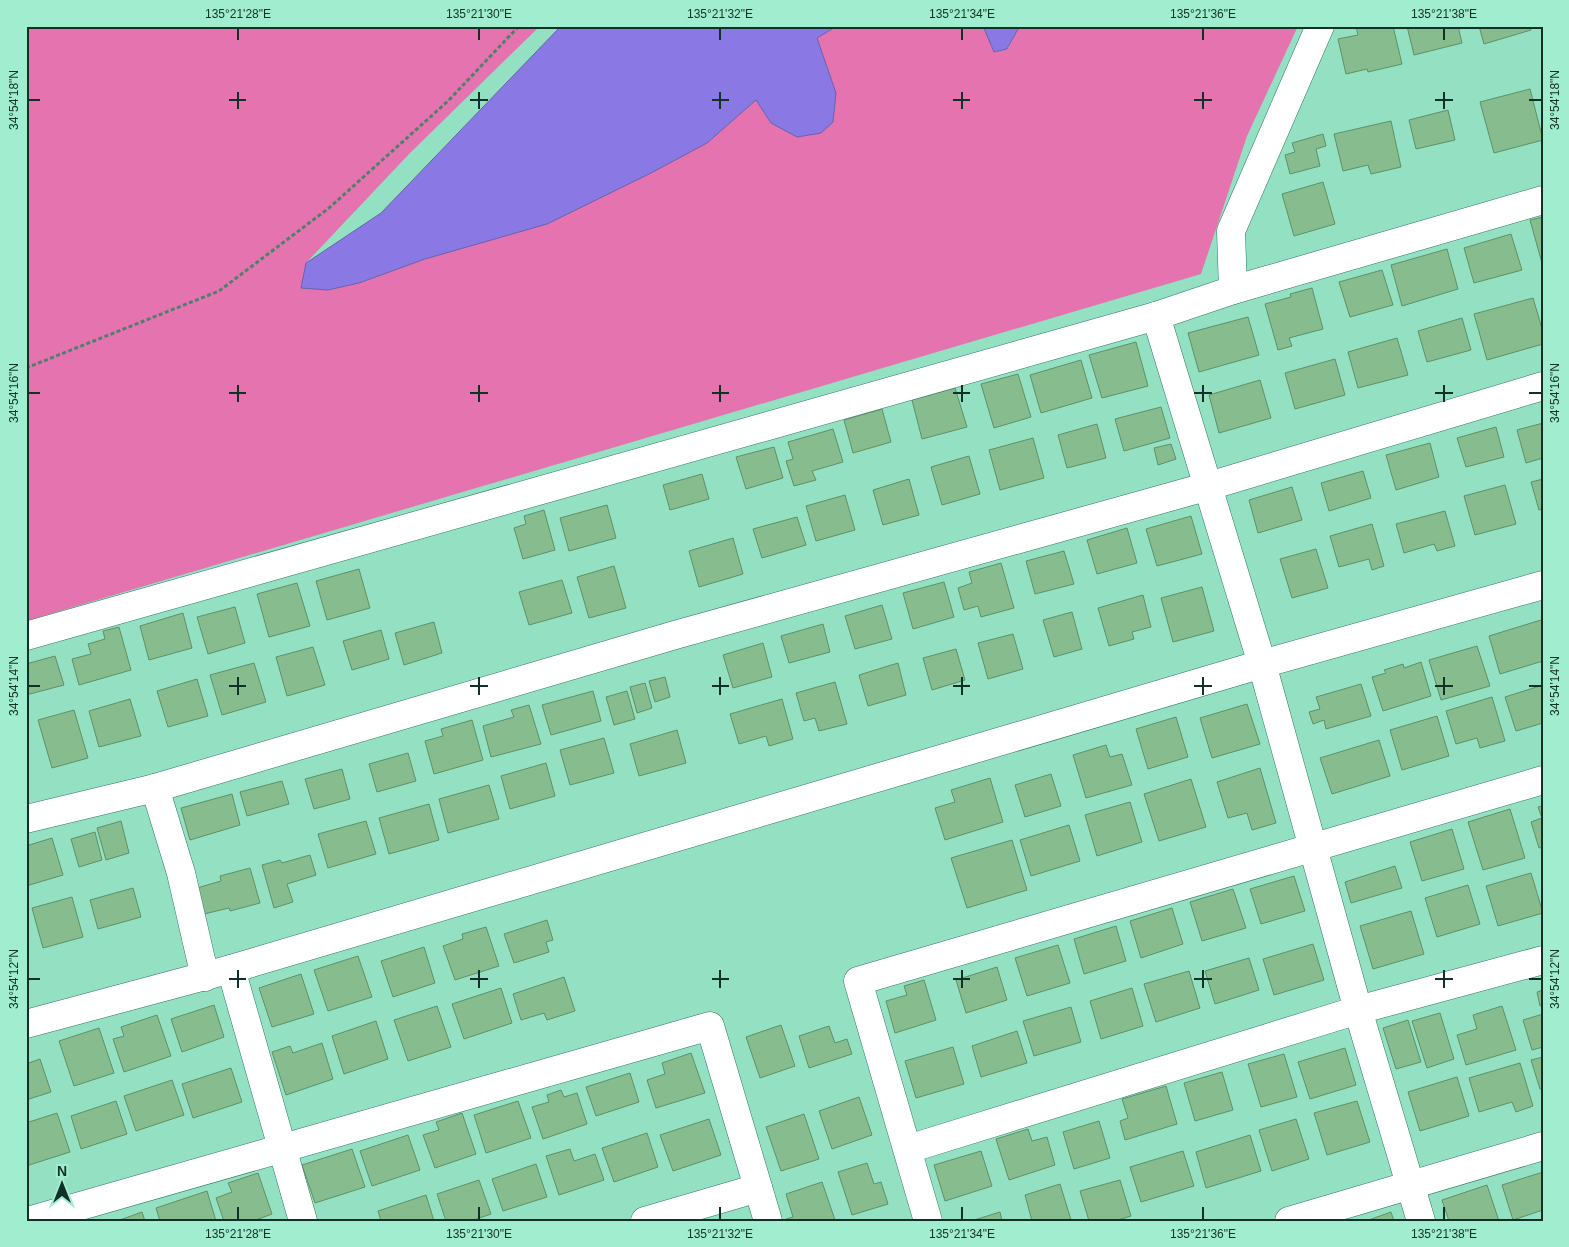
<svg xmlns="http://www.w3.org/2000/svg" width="1569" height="1247" font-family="Arial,sans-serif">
<rect width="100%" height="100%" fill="#94e0c3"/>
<polygon fill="#e473af" points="26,26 540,26 410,153 306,263 359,283 425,259 707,143 756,100 771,123 836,93 817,38 837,26 983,26 994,52 1008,49 1019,26 1298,26 1247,136 1201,274 26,621"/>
<g fill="#8a79e4" stroke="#6663ab">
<polygon points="561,26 837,26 817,38 836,93 833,122 821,133 797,137 771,123 756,100 707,143 651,173 547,224 425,259 359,283 328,290 301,288 306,263 381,213"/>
<polygon points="983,26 1019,26 1019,27 1007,49 994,52"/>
</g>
<g fill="#87bc8f" stroke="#5d9166">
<polygon points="1356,26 1393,26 1402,64 1368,72 1367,69 1346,74 1338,39 1358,35"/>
<polygon points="1407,26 1458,26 1462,43 1414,55"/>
<polygon points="1479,26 1530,26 1531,30 1484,44"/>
<polygon points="1530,89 1543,140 1494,153 1480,102"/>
<polygon points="1448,110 1455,140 1416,149 1409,120"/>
<polygon points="1391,121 1401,167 1371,174 1368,165 1343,171 1334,134"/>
<polygon points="1323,134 1326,146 1316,149 1320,166 1290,174 1285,155 1295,152 1292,143"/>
<polygon points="1323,182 1335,224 1294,236 1282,194"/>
<polygon points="1543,217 1543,263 1542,263 1530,220"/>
<polygon points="1511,234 1522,270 1474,283 1464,248"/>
<polygon points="1447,249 1458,289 1402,306 1391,265"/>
<polygon points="1382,270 1393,305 1350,317 1339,282"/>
<polygon points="1312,288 1323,329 1289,338 1292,346 1278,350 1265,304 1291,297 1290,294"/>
<polygon points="1533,298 1543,332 1543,344 1487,360 1474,314"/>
<polygon points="1248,317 1259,355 1199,372 1188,333"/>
<polygon points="1462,318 1471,350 1427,362 1418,331"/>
<polygon points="1397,338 1408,375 1358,388 1348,352"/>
<polygon points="1136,342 1148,386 1102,398 1089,355"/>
<polygon points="1335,359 1345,395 1295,409 1285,373"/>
<polygon points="1081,360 1092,398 1041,413 1030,375"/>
<polygon points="1018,374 1031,417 994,428 981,384"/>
<polygon points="1260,380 1271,418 1219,433 1209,395"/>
<polygon points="955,388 967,427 922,439 912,400"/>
<polygon points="1161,407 1170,438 1124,451 1115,419"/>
<polygon points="882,409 891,442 853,453 844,420"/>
<polygon points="1543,423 1543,458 1526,463 1517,430"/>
<polygon points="1097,424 1106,458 1067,468 1058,435"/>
<polygon points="1496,427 1504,457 1466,467 1457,438"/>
<polygon points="833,429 843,462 812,471 816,480 794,486 786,461 793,459 788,442"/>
<polygon points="1033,438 1044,478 1000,490 989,450"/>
<polygon points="1430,443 1439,477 1396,490 1386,455"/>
<polygon points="1171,444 1176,459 1158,465 1154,448"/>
<polygon points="774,447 783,478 746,489 736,457"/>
<polygon points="969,456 980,494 942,505 931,467"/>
<polygon points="1363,471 1371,498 1329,511 1321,483"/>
<polygon points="702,474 709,499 670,510 663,485"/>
<polygon points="909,479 919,515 883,525 873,490"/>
<polygon points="1543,479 1543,509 1539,510 1531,482"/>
<polygon points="1505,485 1516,524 1475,535 1464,496"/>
<polygon points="1292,487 1302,520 1258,533 1249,500"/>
<polygon points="845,495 855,530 816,541 806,506"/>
<polygon points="607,505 616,538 569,551 560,518"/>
<polygon points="544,510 555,550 523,559 514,528 526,524 524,516"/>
<polygon points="1445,511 1455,546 1437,551 1434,544 1404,553 1396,524"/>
<polygon points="1191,516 1202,554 1157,566 1146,529"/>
<polygon points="797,517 806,545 762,558 753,529"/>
<polygon points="1372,524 1384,566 1372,570 1369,559 1339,567 1330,536"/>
<polygon points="1127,528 1137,563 1097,574 1087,540"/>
<polygon points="733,538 743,574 699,587 689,551"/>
<polygon points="1316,549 1328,588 1292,598 1280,559"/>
<polygon points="1064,551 1074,584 1035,594 1026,561"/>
<polygon points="1001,563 1014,608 981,617 978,606 964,610 958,588 972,583 969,572"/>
<polygon points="614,566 626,608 589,618 577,577"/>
<polygon points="359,569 370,608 327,620 316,581"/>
<polygon points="562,580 572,613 529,625 519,592"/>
<polygon points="944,582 954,617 913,629 903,593"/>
<polygon points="297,583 310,626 269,637 257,594"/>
<polygon points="1202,587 1214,631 1173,642 1161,598"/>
<polygon points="1143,595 1151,627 1132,632 1134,639 1109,646 1098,608"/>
<polygon points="882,605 892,639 855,649 845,616"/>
<polygon points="235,607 245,643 208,654 197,617"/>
<polygon points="1072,612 1082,649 1054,657 1043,620"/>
<polygon points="183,613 192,648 149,660 140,626"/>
<polygon points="1541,620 1543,625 1543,661 1500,674 1489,636"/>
<polygon points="434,622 442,653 404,665 395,633"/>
<polygon points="823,624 830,652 789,663 781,636"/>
<polygon points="119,627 131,670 79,685 72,659 91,654 88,644 105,639 103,631"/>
<polygon points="381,630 389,659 352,670 343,641"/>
<polygon points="1013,634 1023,669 988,679 978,643"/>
<polygon points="763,643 772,677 733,688 723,655"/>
<polygon points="1477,646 1490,686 1441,700 1429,660"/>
<polygon points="313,647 325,685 287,696 276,657"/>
<polygon points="956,649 965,680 932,690 923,658"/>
<polygon points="55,656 64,685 26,695 26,664"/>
<polygon points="1421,662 1431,696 1383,711 1372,677 1386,673 1384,670 1403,664 1404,668"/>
<polygon points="254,663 266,702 222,715 210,675"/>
<polygon points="898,663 906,695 868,706 859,675"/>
<polygon points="665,677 670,697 655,702 649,681"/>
<polygon points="197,679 208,716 168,727 157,691"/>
<polygon points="835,682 847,724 819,731 815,718 804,721 796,693"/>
<polygon points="645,683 652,708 637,713 630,687"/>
<polygon points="1361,684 1371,716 1326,729 1324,720 1313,724 1309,712 1320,709 1316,697"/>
<polygon points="1543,685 1543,723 1516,731 1505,697"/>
<polygon points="593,691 601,721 551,735 542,705"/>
<polygon points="627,691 635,719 614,725 606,697"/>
<polygon points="1492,697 1505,741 1480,748 1477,738 1456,744 1446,711"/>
<polygon points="130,699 141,736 99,747 89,711"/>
<polygon points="782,699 793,739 769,746 766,736 739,744 730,714"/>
<polygon points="1247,704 1260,744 1212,758 1200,718"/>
<polygon points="529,705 541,744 491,757 483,726 514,717 511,710"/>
<polygon points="74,710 88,758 52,768 38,720"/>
<polygon points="1437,716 1449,756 1402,770 1390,730"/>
<polygon points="1176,717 1188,757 1148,769 1136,729"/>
<polygon points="472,720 483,760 434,774 425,741 443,736 441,729"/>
<polygon points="677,730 686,763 639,776 630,744"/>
<polygon points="604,738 614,773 570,785 560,750"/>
<polygon points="1379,740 1390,776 1332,794 1320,758"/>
<polygon points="1106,745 1110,757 1122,754 1132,785 1086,798 1073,755"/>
<polygon points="408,753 416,781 377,792 369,764"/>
<polygon points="546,763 555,796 510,809 501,776"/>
<polygon points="1260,768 1276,823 1252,830 1247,813 1228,818 1217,782"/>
<polygon points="342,769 350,799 314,809 305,779"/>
<polygon points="1051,774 1061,806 1025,817 1015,785"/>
<polygon points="990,778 1003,822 945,840 935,808 955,802 951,790"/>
<polygon points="1191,779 1206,827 1159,841 1144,794"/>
<polygon points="282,781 289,804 247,816 240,792"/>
<polygon points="489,785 499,819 448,833 439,799"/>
<polygon points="232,794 240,825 190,840 181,808"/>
<polygon points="1130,802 1142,842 1097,856 1085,815"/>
<polygon points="429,804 439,840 389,854 379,818"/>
<polygon points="1543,806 1543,847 1539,848 1531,822 1542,818 1538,807"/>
<polygon points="1510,809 1525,858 1483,870 1468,822"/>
<polygon points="121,821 129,853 106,860 97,828"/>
<polygon points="366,821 376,854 328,868 318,834"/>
<polygon points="1069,825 1080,861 1031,876 1020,840"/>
<polygon points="1452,829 1464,869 1422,881 1410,842"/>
<polygon points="95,832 102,860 79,867 71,839"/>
<polygon points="52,838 63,875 26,886 26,846"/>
<polygon points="1012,840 1027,890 967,908 951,858"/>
<polygon points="310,855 316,875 287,884 293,902 274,908 262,865 280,860 282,863"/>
<polygon points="1395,866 1402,888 1351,903 1345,882"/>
<polygon points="250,868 260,903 230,911 229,908 204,914 197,888 221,881 220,876"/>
<polygon points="1531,873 1543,913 1498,926 1486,886"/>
<polygon points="1294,876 1305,911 1261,924 1250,889"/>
<polygon points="1468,885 1480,924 1437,937 1425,898"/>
<polygon points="133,888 141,917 98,929 90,900"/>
<polygon points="1233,889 1246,928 1202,941 1190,902"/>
<polygon points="72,897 83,937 43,948 32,908"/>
<polygon points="1172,908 1183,944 1141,958 1130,921"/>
<polygon points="1411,911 1424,954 1373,969 1360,926"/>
<polygon points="547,920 553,940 546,942 549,952 514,963 504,934"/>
<polygon points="1116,926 1126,961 1084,974 1074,939"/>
<polygon points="486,927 499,966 455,980 443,946 463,939 462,934"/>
<polygon points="1313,944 1324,980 1274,995 1263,959"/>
<polygon points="1058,945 1070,983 1027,996 1015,958"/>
<polygon points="424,947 435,983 393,997 381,961"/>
<polygon points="358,956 372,997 328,1011 314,970"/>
<polygon points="1249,958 1259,990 1215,1004 1205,971"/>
<polygon points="997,967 1007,1000 966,1013 956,980"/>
<polygon points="1189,971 1200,1008 1156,1022 1144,984"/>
<polygon points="301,974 314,1014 272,1027 259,988"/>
<polygon points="564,977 575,1011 547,1020 544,1013 521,1020 513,994"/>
<polygon points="924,980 936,1020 895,1033 886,1001 907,995 904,986"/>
<polygon points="501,988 512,1023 464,1039 452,1004"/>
<polygon points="1132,988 1143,1026 1101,1039 1090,1001"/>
<polygon points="1543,990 1543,1005 1540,1006 1537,992"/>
<polygon points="214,1005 224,1037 182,1052 171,1019"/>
<polygon points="437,1006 451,1047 408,1061 394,1020"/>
<polygon points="1502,1006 1516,1050 1466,1065 1457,1035 1477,1029 1473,1015"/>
<polygon points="1071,1007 1081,1042 1034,1056 1023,1021"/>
<polygon points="1440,1013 1454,1059 1427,1068 1412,1021"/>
<polygon points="1543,1014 1543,1047 1532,1050 1523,1020"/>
<polygon points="157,1015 171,1056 124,1072 113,1039 124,1036 121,1027"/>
<polygon points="1408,1020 1421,1062 1396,1069 1383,1028"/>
<polygon points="376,1021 388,1059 344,1074 332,1036"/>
<polygon points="781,1025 795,1066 760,1078 746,1037"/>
<polygon points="829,1026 835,1043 847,1039 852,1054 809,1068 799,1036"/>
<polygon points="99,1028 114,1073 74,1086 59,1041"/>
<polygon points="1017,1031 1027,1063 981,1077 972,1046"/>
<polygon points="322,1043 333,1079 286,1095 272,1052 290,1046 293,1053"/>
<polygon points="953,1047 964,1084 916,1098 905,1061"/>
<polygon points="1345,1048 1356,1085 1310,1099 1298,1062"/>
<polygon points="691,1053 705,1093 656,1108 647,1080 665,1074 662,1063"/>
<polygon points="1284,1054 1297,1097 1261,1107 1248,1064"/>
<polygon points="1543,1057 1543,1089 1540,1089 1531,1060"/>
<polygon points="40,1059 51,1092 26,1100 26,1064"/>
<polygon points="1520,1063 1533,1106 1516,1112 1512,1102 1479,1112 1469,1078"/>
<polygon points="231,1068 242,1102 193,1118 182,1084"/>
<polygon points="1222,1072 1233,1110 1195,1121 1184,1083"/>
<polygon points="630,1073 639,1102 596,1116 586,1087"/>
<polygon points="1457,1077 1469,1116 1420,1131 1408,1092"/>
<polygon points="172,1080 184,1115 136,1131 124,1096"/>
<polygon points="1166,1086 1177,1124 1125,1140 1120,1121 1128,1118 1122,1099"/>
<polygon points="561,1090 564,1097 577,1093 587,1124 543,1139 532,1107 549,1102 547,1095"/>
<polygon points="859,1097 872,1135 832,1149 819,1111"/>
<polygon points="116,1101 127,1134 81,1149 71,1116"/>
<polygon points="518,1101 531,1138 486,1153 474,1115"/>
<polygon points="1357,1101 1370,1142 1327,1155 1314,1113"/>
<polygon points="57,1113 70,1152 26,1166 26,1123"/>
<polygon points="462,1113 476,1154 435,1168 423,1135 439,1130 436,1122"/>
<polygon points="804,1114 819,1159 781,1171 766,1127"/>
<polygon points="709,1119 721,1155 673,1171 660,1135"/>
<polygon points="1296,1119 1309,1159 1272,1171 1259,1130"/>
<polygon points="1099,1121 1110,1158 1074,1169 1063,1132"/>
<polygon points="1028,1129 1032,1141 1047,1137 1055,1165 1009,1180 996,1139"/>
<polygon points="647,1133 658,1167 614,1182 602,1148"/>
<polygon points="408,1135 420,1170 372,1186 360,1151"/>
<polygon points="1250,1135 1261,1171 1206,1188 1196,1152"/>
<polygon points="352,1149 365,1187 315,1203 302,1165"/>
<polygon points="570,1149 574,1161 595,1154 604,1180 559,1195 546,1156"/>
<polygon points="981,1151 992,1186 945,1201 934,1165"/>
<polygon points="1183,1151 1194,1186 1141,1202 1130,1167"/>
<polygon points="867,1163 874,1184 881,1182 888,1204 852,1215 838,1172"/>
<polygon points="536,1164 547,1197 503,1211 492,1179"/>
<polygon points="1543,1172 1543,1210 1513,1220 1502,1185"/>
<polygon points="258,1173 272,1214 253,1221 224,1221 216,1198 232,1192 228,1183"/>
<polygon points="479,1180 491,1214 471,1221 446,1221 437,1194"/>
<polygon points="1120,1180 1131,1216 1115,1221 1089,1221 1080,1191"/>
<polygon points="822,1182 835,1220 787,1221 786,1219 793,1217 786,1194"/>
<polygon points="1060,1184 1071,1220 1032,1221 1025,1195"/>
<polygon points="1487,1185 1499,1221 1449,1221 1442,1200"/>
<polygon points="207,1191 216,1221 160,1221 156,1208"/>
<polygon points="426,1195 434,1221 381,1221 378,1211"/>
<polygon points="142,1212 145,1221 117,1221"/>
<polygon points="1000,1212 1002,1221 971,1221"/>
<polygon points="1391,1212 1394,1221 1366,1221"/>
</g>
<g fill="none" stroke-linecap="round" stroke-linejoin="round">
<g stroke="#2c7961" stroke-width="29">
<g id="minor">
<polyline points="1233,290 1231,231 1320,26"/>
<polyline points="1156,316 1262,664 1358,1010 1421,1221"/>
<polyline points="26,636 1156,316 1233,290 1543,200"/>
<polyline points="155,788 181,873 205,977"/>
<polyline points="26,819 155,788 675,635 1209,486 1543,386"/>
<polyline points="231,969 303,1221"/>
<polyline points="26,1024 231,969 1262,664 1543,585"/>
<polyline points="908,1149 1358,1010 1543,960"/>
<polyline points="28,1221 710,1026 768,1221"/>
<polyline points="645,1221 758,1188"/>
<polyline points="928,1221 858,981 1543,780"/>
<polyline points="1289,1221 1543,1146"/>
</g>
</g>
<polyline stroke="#4d816d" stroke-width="3" stroke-dasharray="4 2.5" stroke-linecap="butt" points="26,368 219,291 329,208 448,101 519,26"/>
<use href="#minor" stroke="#fff" stroke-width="28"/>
</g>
<path fill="none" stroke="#113126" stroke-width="2" d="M238,28V40M479,28V40M720,28V40M962,28V40M1203,28V40M1444,28V40M238,92V109M479,92V109M720,92V109M962,92V109M1203,92V109M1444,92V109M28,100H40M229,100H246M470,100H488M712,100H729M953,100H970M1194,100H1212M1435,100H1453M1529,100H1542M238,385V402M479,385V402M720,385V402M962,385V402M1203,385V402M1444,385V402M28,393H40M229,393H246M470,393H488M712,393H729M953,393H970M1194,393H1212M1435,393H1453M1529,393H1542M238,677V695M479,677V695M720,677V695M962,677V695M1203,677V695M1444,677V695M28,686H40M229,686H246M470,686H488M712,686H729M953,686H970M1194,686H1212M1435,686H1453M1529,686H1542M238,970V988M479,970V988M720,970V988M962,970V988M1203,970V988M1444,970V988M28,979H40M229,979H246M470,979H488M712,979H729M953,979H970M1194,979H1212M1435,979H1453M1529,979H1542M238,1207V1220M479,1207V1220M720,1207V1220M962,1207V1220M1203,1207V1220M1444,1207V1220"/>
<rect width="1569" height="1247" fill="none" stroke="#a1edd0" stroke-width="55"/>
<g transform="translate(62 1184)" stroke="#a1edd0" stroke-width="4" paint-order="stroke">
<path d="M0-4L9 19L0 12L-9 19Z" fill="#113126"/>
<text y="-8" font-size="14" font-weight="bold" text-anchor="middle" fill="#113126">N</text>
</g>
<rect x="28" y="28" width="1514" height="1192" fill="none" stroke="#113126" stroke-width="2"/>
<g font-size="12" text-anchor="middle" fill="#113126">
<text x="238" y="18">135°21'28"E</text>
<text x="479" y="18">135°21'30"E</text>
<text x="720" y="18">135°21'32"E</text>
<text x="962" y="18">135°21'34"E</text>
<text x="1203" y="18">135°21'36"E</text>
<text x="1444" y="18">135°21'38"E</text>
<text transform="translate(14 100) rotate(-90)" y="4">34°54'18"N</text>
<text transform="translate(1555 100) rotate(-90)" y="4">34°54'18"N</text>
<text transform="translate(14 393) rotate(-90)" y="4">34°54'16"N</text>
<text transform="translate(1555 393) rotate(-90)" y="4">34°54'16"N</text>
<text transform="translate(14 686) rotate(-90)" y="4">34°54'14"N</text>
<text transform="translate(1555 686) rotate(-90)" y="4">34°54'14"N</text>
<text transform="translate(14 979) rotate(-90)" y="4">34°54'12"N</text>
<text transform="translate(1555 979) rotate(-90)" y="4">34°54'12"N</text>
<text x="238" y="1238">135°21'28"E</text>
<text x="479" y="1238">135°21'30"E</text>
<text x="720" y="1238">135°21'32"E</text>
<text x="962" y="1238">135°21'34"E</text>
<text x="1203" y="1238">135°21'36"E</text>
<text x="1444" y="1238">135°21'38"E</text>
</g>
</svg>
